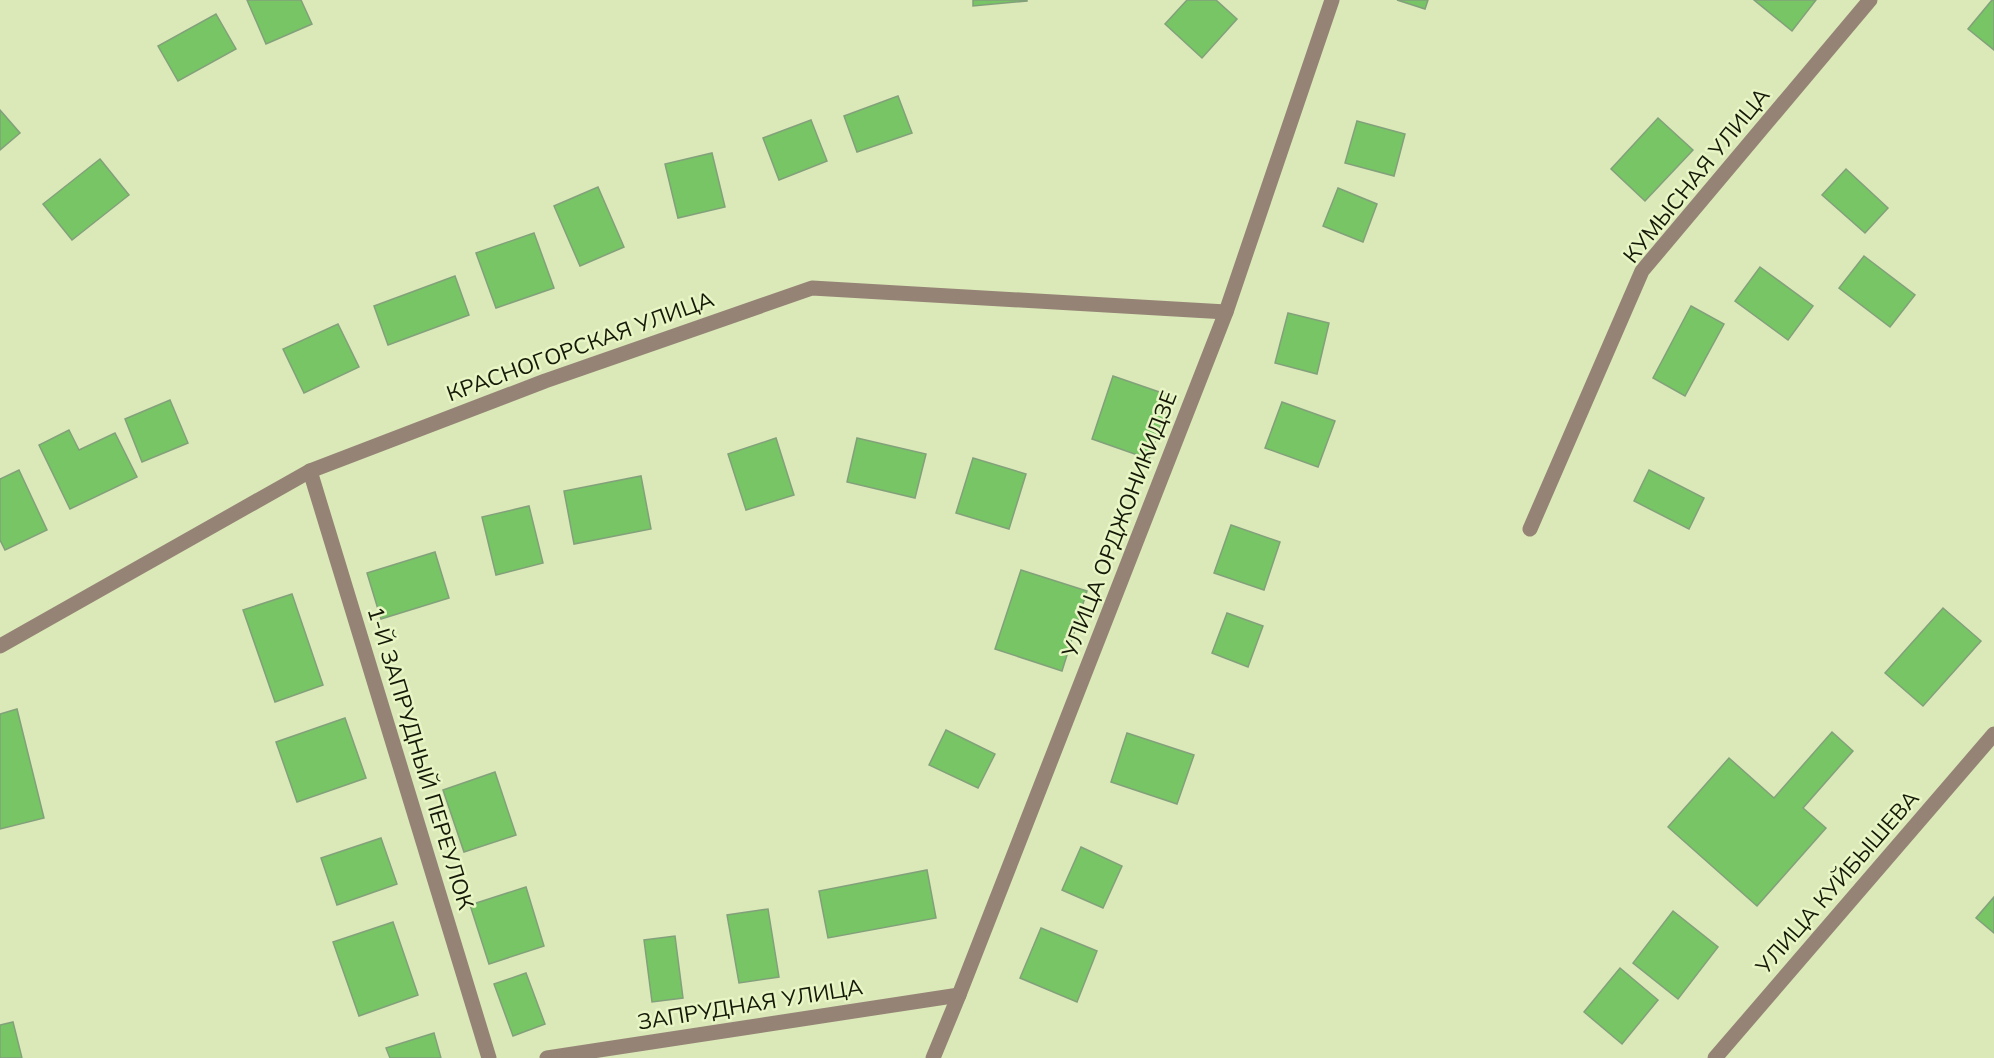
<svg xmlns="http://www.w3.org/2000/svg" width="1994" height="1058" font-family="Mulish,sans-serif">
<rect width="100%" height="100%" fill="#dbe8b8"/>
<g fill="#77c564" stroke="#82a17b" stroke-width="1.5">
<polygon points="247,0 301,0 312,24 266,44"/>
<polygon points="973,0 1027,0 1027,1 973,6"/>
<polygon points="1187,0 1216,0 1237,19 1202,58 1165,24"/>
<polygon points="1397,0 1428,0 1425,9"/>
<polygon points="1754,0 1816,0 1792,31"/>
<polygon points="1992,0 1994,0 1994,50 1968,29"/>
<polygon points="216,14 236,49 178,81 158,46"/>
<polygon points="898,96 912,133 857,152 844,116"/>
<polygon points="0,110 20,133 0,150"/>
<polygon points="1658,118 1693,150 1645,201 1611,169"/>
<polygon points="811,120 827,161 779,180 763,138"/>
<polygon points="1357,121 1405,134 1394,176 1345,163"/>
<polygon points="712,153 725,207 678,218 665,164"/>
<polygon points="100,159 129,195 72,240 43,204"/>
<polygon points="1846,169 1888,208 1865,233 1822,195"/>
<polygon points="598,187 624,247 580,266 554,206"/>
<polygon points="1338,188 1377,204 1363,242 1323,226"/>
<polygon points="534,233 554,288 496,308 476,253"/>
<polygon points="1864,256 1915,295 1890,327 1839,288"/>
<polygon points="1760,267 1813,306 1788,340 1735,301"/>
<polygon points="455,276 469,315 388,345 374,306"/>
<polygon points="1691,306 1724,324 1685,396 1653,378"/>
<polygon points="1288,313 1329,323 1317,374 1275,363"/>
<polygon points="338,324 359,367 304,393 283,349"/>
<polygon points="1113,376 1171,396 1149,459 1092,439"/>
<polygon points="170,400 188,443 142,462 125,419"/>
<polygon points="1282,402 1335,421 1318,467 1265,448"/>
<polygon points="69,430 79,450 115,433 137,477 70,509 39,445"/>
<polygon points="776,438 794,495 746,510 728,454"/>
<polygon points="857,438 926,454 915,498 847,482"/>
<polygon points="973,458 1026,474 1009,529 956,513"/>
<polygon points="19,470 47,530 5,550 0,540 0,479"/>
<polygon points="1649,470 1704,498 1689,529 1634,501"/>
<polygon points="641,476 651,529 574,544 564,491"/>
<polygon points="529,506 543,563 496,575 482,517"/>
<polygon points="1231,525 1280,542 1264,590 1214,573"/>
<polygon points="435,552 449,598 381,619 367,573"/>
<polygon points="1021,570 1087,591 1062,671 995,649"/>
<polygon points="292,594 323,685 275,702 243,610"/>
<polygon points="1943,608 1981,641 1923,706 1885,673"/>
<polygon points="1227,613 1263,626 1248,667 1212,653"/>
<polygon points="17,709 44,818 0,829 0,714"/>
<polygon points="345,718 366,778 297,802 276,742"/>
<polygon points="946,730 995,754 978,788 929,765"/>
<polygon points="1832,732 1853,751 1803,808 1826,828 1757,906 1668,827 1729,758 1774,798"/>
<polygon points="1127,733 1194,755 1177,804 1111,782"/>
<polygon points="495,772 516,835 464,852 443,790"/>
<polygon points="381,838 397,884 337,905 321,858"/>
<polygon points="1081,847 1122,866 1103,908 1062,890"/>
<polygon points="927,870 936,918 828,938 819,891"/>
<polygon points="526,887 544,946 489,964 470,905"/>
<polygon points="1994,897 1994,933 1976,918"/>
<polygon points="768,909 779,977 739,983 727,915"/>
<polygon points="1673,911 1718,947 1678,999 1633,963"/>
<polygon points="393,922 418,995 359,1016 333,942"/>
<polygon points="1041,928 1097,951 1077,1002 1020,978"/>
<polygon points="675,936 683,998 652,1002 644,940"/>
<polygon points="1620,968 1658,1000 1622,1044 1584,1012"/>
<polygon points="526,973 545,1024 513,1036 494,984"/>
<polygon points="13,1022 22,1058 0,1058 0,1025"/>
<polygon points="434,1033 441,1058 390,1058 386,1048"/>
</g>
<g fill="none" stroke-linecap="round" stroke-linejoin="round">
<g stroke="#958476" stroke-width="15">
<polyline points="310,471 489,1058"/>
<polyline points="1530,529 1642,271 1870,0"/>
<polyline points="0,646 310,471 545,381 812,288 1226,312"/>
<polyline points="547,1058 959,995"/>
<polyline points="933,1058 959,995 1226,312 1332,0"/>
<polyline points="1715,1058 1994,734"/>
</g>
</g>
<g text-anchor="middle" stroke-width="5" stroke-linejoin="round" paint-order="stroke">
<g font-size="22" fill="#151907" stroke="#e8f5c5">
<text transform="translate(1696 175) rotate(-51)" y="8">КУМЫСНАЯ УЛИЦА</text>
<text transform="translate(580 346) rotate(-20)" y="8">КРАСНОГОРСКАЯ УЛИЦА</text>
<text transform="translate(1119 524) rotate(-69)" y="8">УЛИЦА ОРДЖОНИКИДЗЕ</text>
<text transform="translate(421 758) rotate(73)" y="8">1-Й ЗАПРУДНЫЙ ПЕРЕУЛОК</text>
<text transform="translate(1837 882) rotate(-49)" y="8">УЛИЦА КУЙБЫШЕВА</text>
<text transform="translate(750 1004) rotate(-9)" y="8">ЗАПРУДНАЯ УЛИЦА</text>
</g>
</g>
</svg>
